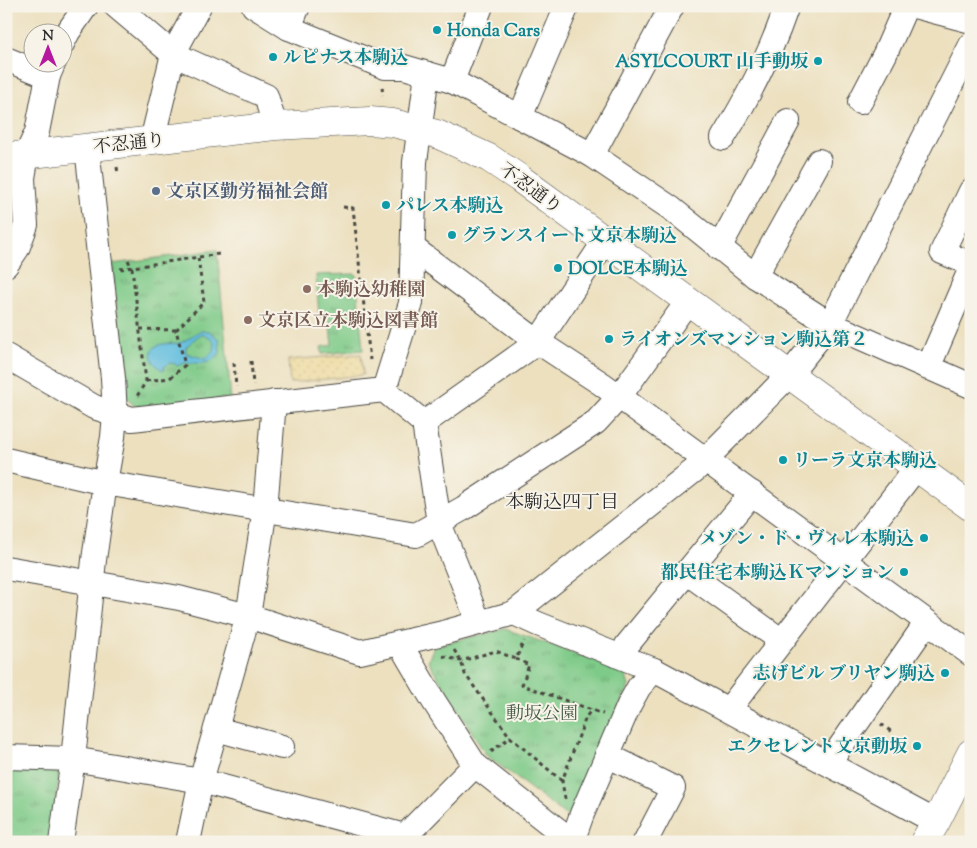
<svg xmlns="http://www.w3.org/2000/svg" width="977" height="848" font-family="'Sorts Mill Goudy','Noto Serif JP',serif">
<defs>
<pattern id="sand-dots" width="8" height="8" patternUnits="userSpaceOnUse" patternTransform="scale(1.25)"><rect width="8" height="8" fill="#eeda9e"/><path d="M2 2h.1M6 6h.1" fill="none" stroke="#cb8" stroke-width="1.8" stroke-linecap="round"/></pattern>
<pattern id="park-tufts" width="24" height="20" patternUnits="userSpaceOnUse" patternTransform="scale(1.25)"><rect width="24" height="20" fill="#7eca88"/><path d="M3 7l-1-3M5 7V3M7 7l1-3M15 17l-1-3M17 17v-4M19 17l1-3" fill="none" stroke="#67a46f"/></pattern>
</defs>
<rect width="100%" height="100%" fill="#f7f3e8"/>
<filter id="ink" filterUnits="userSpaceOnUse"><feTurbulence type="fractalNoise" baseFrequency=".02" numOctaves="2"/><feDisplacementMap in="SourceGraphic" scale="10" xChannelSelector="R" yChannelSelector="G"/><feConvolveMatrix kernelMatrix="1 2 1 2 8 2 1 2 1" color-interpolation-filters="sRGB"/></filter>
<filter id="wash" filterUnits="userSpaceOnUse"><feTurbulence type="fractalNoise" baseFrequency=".0096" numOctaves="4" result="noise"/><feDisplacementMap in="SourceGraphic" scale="20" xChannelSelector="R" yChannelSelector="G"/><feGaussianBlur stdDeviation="1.12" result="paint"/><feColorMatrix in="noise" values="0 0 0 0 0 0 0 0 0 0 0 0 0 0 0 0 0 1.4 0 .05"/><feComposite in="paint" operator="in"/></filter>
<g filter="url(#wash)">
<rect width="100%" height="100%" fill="#ece0bf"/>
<polygon fill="url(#sand-dots)" stroke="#8c8264" points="361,354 363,375 290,383 288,360"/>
<g fill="url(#park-tufts)" stroke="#547a5a">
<polygon points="217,250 231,398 136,407 127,399 112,264"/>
<polygon points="356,274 363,350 322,354 321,347 332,345 329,317 319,317 316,275"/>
<polygon points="505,629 624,670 629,686 572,820 486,755 428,661 434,646"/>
<polygon points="6,766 52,766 59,776 50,842 6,842"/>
</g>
<path fill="#60bdde" stroke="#467484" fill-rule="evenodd" d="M200,331H209L219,339L220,353C203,372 196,357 177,366L175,364L170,363L164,367V371C151,365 144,347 163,344C168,343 174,344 179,343C187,341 193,334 200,331ZM203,335L210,337C214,342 216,346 213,352L205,359L186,353V347L198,336Z"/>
</g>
<g filter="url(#ink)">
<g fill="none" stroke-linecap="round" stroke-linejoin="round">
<g stroke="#484641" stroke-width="26">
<g id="minor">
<polyline points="116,6 173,54 266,96 275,126"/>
<polyline points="254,6 289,28 385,67 404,67 452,81 592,155 672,209 755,276 830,324 971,386"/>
<polyline points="914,6 971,21"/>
<polyline points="289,28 298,6"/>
<polyline points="62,44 68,32 86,6"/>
<polyline points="6,59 48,76"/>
<polyline points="452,81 481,6"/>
<polyline points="860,102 885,54 906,6"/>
<polyline points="520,117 567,6"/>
<path d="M723,138C749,96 771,53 787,6"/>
<polyline points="152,141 173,54 199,6"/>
<polyline points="592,155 672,6"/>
<polyline points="971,191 942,252 971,264"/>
<polyline points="413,248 538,342 602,384 971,654"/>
<polyline points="719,248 788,121"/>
<polyline points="6,265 17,249 26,225 23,178 27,154 37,132 48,76 54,62"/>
<polyline points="755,276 819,161"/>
<polyline points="6,356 94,407 132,419 384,390 424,423 439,523 479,623"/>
<polyline points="928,368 971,268"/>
<polyline points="384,390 411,303 415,162 427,74"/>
<polyline points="424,423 538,342 605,241"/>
<polyline points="6,460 105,483 416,535 464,508 596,422 619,397 688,301"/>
<polyline points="6,568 179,598 248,616 360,652 439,634 514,613 696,469 789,375 830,324 971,45"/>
<polyline points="686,572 782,641"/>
<polyline points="514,613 538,624 654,670 936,822"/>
<polyline points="400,644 433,700 475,765 573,842"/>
<polyline points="624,657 627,645 752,493"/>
<polyline points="729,709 916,468"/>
<polyline points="216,729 282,747"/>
<polyline points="607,755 673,788 645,842"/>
<polyline points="6,757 73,759 201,781 405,836"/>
<polyline points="829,763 927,622"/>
<polyline points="61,842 73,759 94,560 105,483 113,437 115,414 113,378 87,148"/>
<polyline points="188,842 201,781 248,616 265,509 274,402"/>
<polyline points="404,842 405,836 475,765"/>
<polyline points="572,842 582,814 629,705 639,687 654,670"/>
</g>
</g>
<g stroke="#484641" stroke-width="29">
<g id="major">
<polyline points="6,157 275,126 370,121 393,123 437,134 489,158 519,178 971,507"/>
<polyline points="924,842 936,822 971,753"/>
</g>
</g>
<g stroke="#484641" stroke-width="3" stroke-dasharray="4 4" stroke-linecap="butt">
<polyline points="382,87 383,95"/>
<polyline points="117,167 118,174"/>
<polyline points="343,207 353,208 370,360"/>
<polyline points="128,260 132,268 146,381 136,398"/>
<polyline points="120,269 219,254"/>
<polyline points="140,329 176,330 185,365 170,378 146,381"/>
<polyline points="176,330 204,302 198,257"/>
<polyline points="251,361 253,385"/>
<polyline points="234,363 236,387"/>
<polyline points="454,650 461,661 465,674 510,737"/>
<polyline points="443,656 461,661 496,651 516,659 524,641"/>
<polyline points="516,659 529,665 522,685 603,714"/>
<polyline points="881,724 893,733"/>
<polyline points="491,752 510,737 562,781"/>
<polyline points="565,799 562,781 586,717 592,709"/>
</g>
<use href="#minor" stroke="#fff" stroke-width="24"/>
<use href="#major" stroke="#fff" stroke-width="28"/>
</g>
</g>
<g fill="#0f9aa8" stroke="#f7f3e8" stroke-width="2">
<circle cx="437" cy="30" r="5"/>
<circle cx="273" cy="57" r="5"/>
<circle cx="818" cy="61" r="5"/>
<circle cx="386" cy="205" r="5"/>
<circle cx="452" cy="235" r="5"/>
<circle cx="558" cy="268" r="5"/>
<circle cx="609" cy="339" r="5"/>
<circle cx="783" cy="460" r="5"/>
<circle cx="924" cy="538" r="5"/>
<circle cx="904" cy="572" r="5"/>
<circle cx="945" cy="673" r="5"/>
<circle cx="917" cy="746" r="5"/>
</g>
<circle fill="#5c6f8a" stroke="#f7f3e8" stroke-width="2" cx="156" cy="191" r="5"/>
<g fill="#8d6e63" stroke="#f7f3e8" stroke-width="2">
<circle cx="307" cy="289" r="5"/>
<circle cx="248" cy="320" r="5"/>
</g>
<g text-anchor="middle" stroke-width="4" stroke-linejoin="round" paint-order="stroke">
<g font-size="18" font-weight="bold" fill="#0d838f" stroke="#f7f3e8" text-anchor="start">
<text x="447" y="36">Honda Cars</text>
<text x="283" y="63">ルピナス本駒込</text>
<text x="808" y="67" text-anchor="end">ASYLCOURT 山手動坂</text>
<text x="396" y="211">パレス本駒込</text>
<text x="462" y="241">グランスイート文京本駒込</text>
<text x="568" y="274">DOLCE本駒込</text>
<text x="619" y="345">ライオンズマンション駒込第２</text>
<text x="793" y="466">リーラ文京本駒込</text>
<text x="914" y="544" text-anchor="end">メゾン・ド・ヴィレ本駒込</text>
<text x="894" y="578" text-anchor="end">都民住宅本駒込Ｋマンション</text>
<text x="935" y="679" text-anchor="end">志げビル ブリヤン駒込</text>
<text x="907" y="752" text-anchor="end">エクセレント文京動坂</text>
</g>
<g font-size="18" fill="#2b2b2b" stroke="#f7f3e8">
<text transform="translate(129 143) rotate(-6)" y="6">不忍通り</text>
<text transform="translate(531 188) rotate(36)" y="6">不忍通り</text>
</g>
<g font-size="18" font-weight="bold" fill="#4e5e75" stroke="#f7f3e8" text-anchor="start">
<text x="166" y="197">文京区勤労福祉会館</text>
</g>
<g font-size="18" font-weight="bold" fill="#785e54" stroke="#f7f3e8" text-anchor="start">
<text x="317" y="295">本駒込幼稚園</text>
<text x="258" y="326">文京区立本駒込図書館</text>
</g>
<g font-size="18" fill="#445b47" stroke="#f7f3e8">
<text x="542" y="719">動坂公園</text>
</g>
<g font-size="19" fill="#2b2b2b" stroke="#f7f3e8">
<text x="562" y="508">本駒込四丁目</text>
</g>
</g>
<rect width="977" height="848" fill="none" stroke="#f7f3e8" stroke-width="25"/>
<g transform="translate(48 48)"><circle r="24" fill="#f7f3e8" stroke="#a5a39c"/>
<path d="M0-4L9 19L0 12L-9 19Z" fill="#b5179e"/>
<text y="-8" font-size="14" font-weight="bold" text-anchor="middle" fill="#2b2b2b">N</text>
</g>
</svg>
